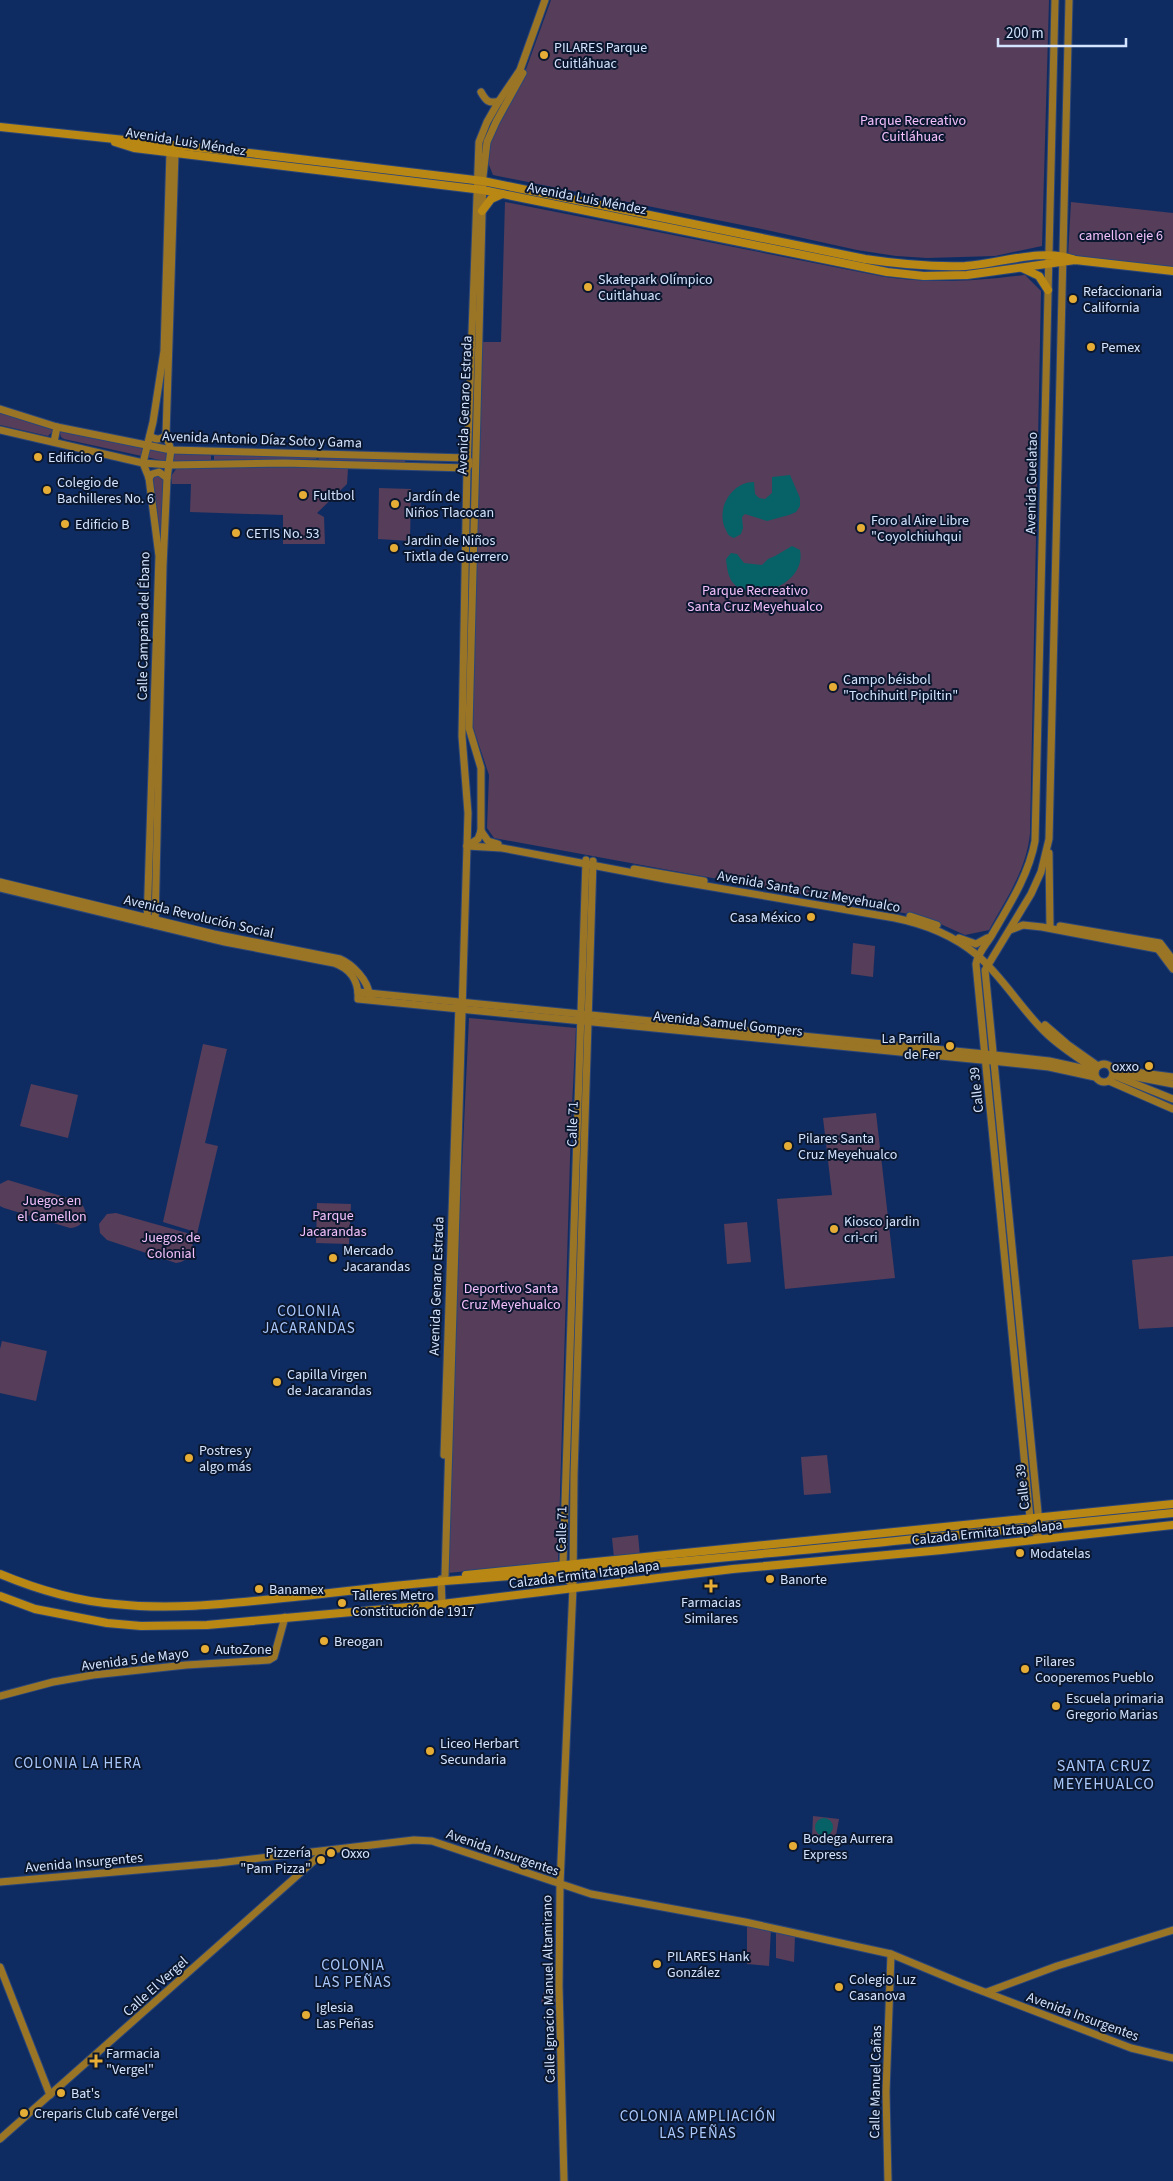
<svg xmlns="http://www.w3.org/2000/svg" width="1173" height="2181" font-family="'Source Sans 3',sans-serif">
<rect width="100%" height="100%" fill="#0f2c62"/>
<g fill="#563d5a">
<polygon points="551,0 1049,0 1042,246 995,256 927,258 896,256 857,250 757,228 493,175 487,160 489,143 525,72"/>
<path d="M505,202L885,277C937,284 974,281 1025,275L1041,291L1030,833C1027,869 1006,899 989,930L965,935L925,917L494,838L487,828L489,775L472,724L481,342H501Z"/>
<polygon points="1071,202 1173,213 1173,268 1068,257"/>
<polygon points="0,409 52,428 52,432 48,436 0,425"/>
<polygon points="63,430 169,452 169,462 64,439 61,437 60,433"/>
<polygon points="173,450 211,451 211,460 173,462"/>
<polygon points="214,451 316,454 316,459 214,460"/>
<polygon points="319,454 405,457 405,462 319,460"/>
<polygon points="290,466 348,468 347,484 317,513 324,517 325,544 283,544 283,515 190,512 191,484 172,484 171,476 177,468"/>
<polygon points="155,475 165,477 163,556 153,478"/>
<polygon points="379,488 411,489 410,541 378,539"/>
<polygon points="853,943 875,946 873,977 851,974"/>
<polygon points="469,1018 576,1028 571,1125 558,1562 448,1573 456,1295"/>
<polygon points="203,1044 227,1049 205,1143 218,1146 196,1238 189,1230 163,1222"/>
<polygon points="31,1084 78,1095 68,1138 20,1126"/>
<polygon points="876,1113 895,1278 785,1289 777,1199 832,1195 823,1118"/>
<path d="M8,1180L78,1201C91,1210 86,1227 70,1228L4,1208L0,1206V1184Z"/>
<polygon points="317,1203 351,1204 349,1244 316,1243"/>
<path d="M116,1213L187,1233C198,1245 192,1261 176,1263L107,1240L100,1233L99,1224L107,1214Z"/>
<polygon points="747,1222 751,1262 727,1264 724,1224"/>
<polygon points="1173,1256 1173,1327 1139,1329 1132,1260"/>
<polygon points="2,1341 47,1351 36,1401 0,1393 0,1349"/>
<polygon points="827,1455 831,1493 804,1495 801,1457"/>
<polygon points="1173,1508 1173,1511 605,1566 603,1563"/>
<polygon points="638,1535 640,1556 614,1558 612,1538"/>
<polygon points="813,1816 839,1819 835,1841 812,1837"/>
<polygon points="747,1925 771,1929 769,1966 747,1964"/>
<polygon points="776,1931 795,1935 794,1962 776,1958"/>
<polygon points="546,1985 559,1988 560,2007 541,2002"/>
</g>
<g fill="#066267">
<path d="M790,475L800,498V506L796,512L789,515L767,521L745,514L742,517L743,528L741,534L734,538C729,536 728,535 726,530C715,510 731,482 754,482L755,494L759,498L765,499L772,493V477Z"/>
<path d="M792,546L800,550C807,584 753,604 734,584C728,578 727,568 726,559L731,553L737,554L744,563L762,565L768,559L775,556Z"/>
<circle cx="824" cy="1827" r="9"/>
</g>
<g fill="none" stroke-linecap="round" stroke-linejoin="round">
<g stroke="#2b4678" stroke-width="9">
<g id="secondary">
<path d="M481,92C486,101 489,104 499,101"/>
<polyline points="0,409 57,427 171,450 467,458 469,461"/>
<polyline points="0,430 143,463 171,465 284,463 467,468 469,465"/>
<path d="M150,436C155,440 162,440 166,435"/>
<polyline points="54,442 57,427"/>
<polyline points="149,478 152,474 159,472 167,478"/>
<polyline points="481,831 488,841 498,844"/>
<polyline points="467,846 478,839 481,831 481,768 469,728 483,176 487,142 496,122 523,73"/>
<path d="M467,846L502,848L665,879L895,918C925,924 953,935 977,955C1004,978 1022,1011 1048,1035C1062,1048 1078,1058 1094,1069"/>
<polyline points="1049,853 1050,928"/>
<polyline points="634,869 704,881"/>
<path d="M0,882L214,934L340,959C352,964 369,981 369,995"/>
<path d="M0,888L225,942L334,963C351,969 359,982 358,999L992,1061L1049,1067L1095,1077"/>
<polyline points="910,916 937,925"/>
<polyline points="147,923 159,556 149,478 143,463 153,422 164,351 170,152"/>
<polyline points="155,925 163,566 167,478 171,450 166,435 175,153"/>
<polyline points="1060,926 1160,943 1173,960"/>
<polyline points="1010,930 1023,925 1042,927 1158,949 1162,946"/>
<polyline points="959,938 976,944 987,938"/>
<polyline points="1158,949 1173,969"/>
<polyline points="358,992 985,1054 1049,1061 1095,1071"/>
<polyline points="1045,1025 1067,1044 1098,1066"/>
<circle cx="1104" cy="1073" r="9"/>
<polyline points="1112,1069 1173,1077"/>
<polyline points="1121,1074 1173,1084"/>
<polyline points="1113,1075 1173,1099"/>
<polyline points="1109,1081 1173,1109"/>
<polyline points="444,1455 459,1004"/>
<polyline points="1039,1523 985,970 1031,894 1041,872 1049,839 1069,0"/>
<path d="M1041,1539L1031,1528L976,964C978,952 987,944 993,933C1010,904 1029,874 1035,841L1055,0"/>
<polyline points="441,1579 442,1604"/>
<polyline points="442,1582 445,1576 468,813 462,736 467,468 479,142 487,122 499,101 520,70 545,0"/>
<polyline points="573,1586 563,1573 563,1565 586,860"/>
<polyline points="0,1696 53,1682 93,1675 186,1665 269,1660 274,1657 285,1617"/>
<polyline points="0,1882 218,1863 414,1840 432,1841 591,1894 745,1922 891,1954 961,1983 1131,2048 1173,2058"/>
<polyline points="0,1967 50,2095"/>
<polyline points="987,1992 1057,1966 1173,1930"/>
<polyline points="0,2139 325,1851"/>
<polyline points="564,2181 559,1986 560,1884 573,1587 574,1475 593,861"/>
<polyline points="888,2181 886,2092 891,1954"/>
</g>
</g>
<g stroke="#2b4678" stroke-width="10">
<g id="primary">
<path d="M0,127L249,153L483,181L865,259C898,264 931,267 965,266C999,264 1043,247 1075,260"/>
<polyline points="115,142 134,148 483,190 887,272 924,276 967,275 1075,260 1173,271"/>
<polyline points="482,211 491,199 502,194"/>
<polyline points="1022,268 1039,276 1048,290"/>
<path d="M0,1574C36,1589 76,1601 115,1604C178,1611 241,1602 304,1596C355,1590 406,1584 458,1580C696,1562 935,1537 1173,1513"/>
<polyline points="466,1575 1173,1504"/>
<polyline points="0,1596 35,1609 107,1623 141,1626 207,1625 442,1604 733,1569 942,1550 1173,1525"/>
</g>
</g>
<use href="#secondary" stroke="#9b7526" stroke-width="7"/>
<use href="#primary" stroke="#b98713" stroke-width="8"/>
</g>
<g fill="#e6ad36" stroke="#0a172e" stroke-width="2">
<circle cx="544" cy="55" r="5"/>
<circle cx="588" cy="287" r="5"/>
<circle cx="1073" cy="299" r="5"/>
<circle cx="1091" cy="347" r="5"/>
<circle cx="38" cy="457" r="5"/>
<circle cx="47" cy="490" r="5"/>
<circle cx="303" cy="495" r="5"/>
<circle cx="395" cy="504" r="5"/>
<circle cx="65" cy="524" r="5"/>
<circle cx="861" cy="528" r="5"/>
<circle cx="236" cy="533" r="5"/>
<circle cx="394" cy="548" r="5"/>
<circle cx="833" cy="687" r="5"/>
<circle cx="811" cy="917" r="5"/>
<circle cx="950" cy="1046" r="5"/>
<circle cx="1149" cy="1066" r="5"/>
<circle cx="788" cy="1146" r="5"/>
<circle cx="834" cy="1229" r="5"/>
<circle cx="333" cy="1258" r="5"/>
<circle cx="277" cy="1382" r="5"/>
<circle cx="189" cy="1458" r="5"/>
<circle cx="1020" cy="1553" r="5"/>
<circle cx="770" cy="1579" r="5"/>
<path d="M708.5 1578.5h5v5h5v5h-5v5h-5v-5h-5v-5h5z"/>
<circle cx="259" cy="1589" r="5"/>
<circle cx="342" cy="1603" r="5"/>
<circle cx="324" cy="1641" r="5"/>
<circle cx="205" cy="1649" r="5"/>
<circle cx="1025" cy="1669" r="5"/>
<circle cx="1056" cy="1706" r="5"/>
<circle cx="430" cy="1751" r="5"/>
<circle cx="793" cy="1846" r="5"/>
<circle cx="331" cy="1853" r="5"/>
<circle cx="321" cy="1860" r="5"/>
<circle cx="657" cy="1964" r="5"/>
<circle cx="839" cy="1987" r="5"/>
<circle cx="306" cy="2015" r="5"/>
<path d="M93.5 2053.5h5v5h5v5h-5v5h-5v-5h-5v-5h5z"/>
<circle cx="61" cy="2093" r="5"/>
<circle cx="24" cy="2113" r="5"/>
</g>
<g text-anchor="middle" stroke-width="4" stroke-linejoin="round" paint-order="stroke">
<g font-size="14" fill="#d4e4ff" stroke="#0a172e" text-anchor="start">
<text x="554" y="52">PILARES Parque<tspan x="554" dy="16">Cuitláhuac</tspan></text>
<text x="598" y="284">Skatepark Olímpico<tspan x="598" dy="16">Cuitlahuac</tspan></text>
<text x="1083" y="296">Refaccionaria<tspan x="1083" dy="16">California</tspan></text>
<text x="1101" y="352">Pemex</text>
<text x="48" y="462">Edificio G</text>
<text x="57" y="487">Colegio de<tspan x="57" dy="16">Bachilleres No. 6</tspan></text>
<text x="313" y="500">Fultbol</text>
<text x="405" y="501">Jardín de<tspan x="405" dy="16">Niños Tlacocan</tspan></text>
<text x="871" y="525">Foro al Aire Libre<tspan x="871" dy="16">"Coyolchiuhqui</tspan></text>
<text x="75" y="529">Edificio B</text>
<text x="246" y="538">CETIS No. 53</text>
<text x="404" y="545">Jardin de Niños<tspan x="404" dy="16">Tixtla de Guerrero</tspan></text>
<text x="843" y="684">Campo béisbol<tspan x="843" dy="16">"Tochihuitl Pipiltin"</tspan></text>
<text x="801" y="922" text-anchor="end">Casa México</text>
<text x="940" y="1043" text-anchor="end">La Parrilla<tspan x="940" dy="16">de Fer</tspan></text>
<text x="1139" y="1071" text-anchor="end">oxxo</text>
<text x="798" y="1143">Pilares Santa<tspan x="798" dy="16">Cruz Meyehualco</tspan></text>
<text x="844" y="1226">Kiosco jardin<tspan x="844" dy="16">cri-cri</tspan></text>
<text x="343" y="1255">Mercado<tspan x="343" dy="16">Jacarandas</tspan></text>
<text x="287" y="1379">Capilla Virgen<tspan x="287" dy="16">de Jacarandas</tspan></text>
<text x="199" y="1455">Postres y<tspan x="199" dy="16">algo más</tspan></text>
<text x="1030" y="1558">Modatelas</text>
<text x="780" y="1584">Banorte</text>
<text x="269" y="1594">Banamex</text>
<text x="352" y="1600">Talleres Metro<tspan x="352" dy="16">Constitución de 1917</tspan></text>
<text x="711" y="1607" text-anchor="middle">Farmacias<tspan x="711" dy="16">Similares</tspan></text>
<text x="334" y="1646">Breogan</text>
<text x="215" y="1654">AutoZone</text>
<text x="1035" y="1666">Pilares<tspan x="1035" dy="16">Cooperemos Pueblo</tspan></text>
<text x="1066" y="1703">Escuela primaria<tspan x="1066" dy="16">Gregorio Marias</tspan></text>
<text x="440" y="1748">Liceo Herbart<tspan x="440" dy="16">Secundaria</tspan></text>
<text x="803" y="1843">Bodega Aurrera<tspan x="803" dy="16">Express</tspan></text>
<text x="311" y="1857" text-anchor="end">Pizzería<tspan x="311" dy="16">"Pam Pizza"</tspan></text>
<text x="341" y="1858">Oxxo</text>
<text x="667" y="1961">PILARES Hank<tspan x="667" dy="16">González</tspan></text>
<text x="849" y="1984">Colegio Luz<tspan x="849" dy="16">Casanova</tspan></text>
<text x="316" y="2012">Iglesia<tspan x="316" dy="16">Las Peñas</tspan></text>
<text x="106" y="2058">Farmacia<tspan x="106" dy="16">"Vergel"</tspan></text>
<text x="71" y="2098">Bat's</text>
<text x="34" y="2118">Creparis Club café Vergel</text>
</g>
<g font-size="14" fill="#f4c0fd" stroke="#0a172e">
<text x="913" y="125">Parque Recreativo<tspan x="913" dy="16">Cuitláhuac</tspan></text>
<text x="1121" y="240">camellon eje 6</text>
<text x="755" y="595">Parque Recreativo<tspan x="755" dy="16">Santa Cruz Meyehualco</tspan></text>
<text x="52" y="1205">Juegos en<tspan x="52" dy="16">el Camellon</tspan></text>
<text x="333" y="1220">Parque<tspan x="333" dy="16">Jacarandas</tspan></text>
<text x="171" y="1242">Juegos de<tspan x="171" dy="16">Colonial</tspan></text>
<text x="511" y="1293">Deportivo Santa<tspan x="511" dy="16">Cruz Meyehualco</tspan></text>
</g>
<g font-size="14" fill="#d4e4ff" stroke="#0a172e">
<text transform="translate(186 141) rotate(9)" y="5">Avenida Luis Méndez</text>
<text transform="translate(587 198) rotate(11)" y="5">Avenida Luis Méndez</text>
<text transform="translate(464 405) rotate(-88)" y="5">Avenida Genaro Estrada</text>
<text transform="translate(262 439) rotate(2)" y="5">Avenida Antonio Díaz Soto y Gama</text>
<text transform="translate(1031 483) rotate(-89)" y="5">Avenida Guelatao</text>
<text transform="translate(143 626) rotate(-89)" y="5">Calle Campaña del Ébano</text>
<text transform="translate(809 891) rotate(10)" y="5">Avenida Santa Cruz Meyehualco</text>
<text transform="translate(199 916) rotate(13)" y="5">Avenida Revolución Social</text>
<text transform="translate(728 1023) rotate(6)" y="5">Avenida Samuel Gompers</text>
<text transform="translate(976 1090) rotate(-96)" y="5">Calle 39</text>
<text transform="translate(572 1124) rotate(-88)" y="5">Calle 71</text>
<text transform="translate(436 1286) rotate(-88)" y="5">Avenida Genaro Estrada</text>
<text transform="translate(1022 1487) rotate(-96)" y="5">Calle 39</text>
<text transform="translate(561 1529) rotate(-89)" y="5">Calle 71</text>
<text transform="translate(987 1532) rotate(-6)" y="5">Calzada Ermita Iztapalapa</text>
<text transform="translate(584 1574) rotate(-7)" y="5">Calzada Ermita Iztapalapa</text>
<text transform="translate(135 1659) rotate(-7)" y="5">Avenida 5 de Mayo</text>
<text transform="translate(503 1852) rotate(19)" y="5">Avenida Insurgentes</text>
<text transform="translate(84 1862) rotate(-5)" y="5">Avenida Insurgentes</text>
<text transform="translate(155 1986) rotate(-42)" y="5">Calle El Vergel</text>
<text transform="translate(548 1989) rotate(-91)" y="5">Calle Ignacio Manuel Altamirano</text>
<text transform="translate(1083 2016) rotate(20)" y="5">Avenida Insurgentes</text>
<text transform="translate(875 2082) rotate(-89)" y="5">Calle Manuel Cañas</text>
</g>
<g font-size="15" letter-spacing="1" fill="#aac8fc" stroke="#0a172e">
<text x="309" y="1316">COLONIA<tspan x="309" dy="17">JACARANDAS</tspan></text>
<text x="78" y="1768">COLONIA LA HERA</text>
<text x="353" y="1970">COLONIA<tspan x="353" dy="17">LAS PEÑAS</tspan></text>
<text x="698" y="2121">COLONIA AMPLIACIÓN<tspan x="698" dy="17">LAS PEÑAS</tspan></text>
</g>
<g font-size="16" letter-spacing="1" fill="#aac8fc" stroke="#0a172e">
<text x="1104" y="1771">SANTA CRUZ<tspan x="1104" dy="18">MEYEHUALCO</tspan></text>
</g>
</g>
<path d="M998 38v8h128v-8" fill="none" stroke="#d4e4ff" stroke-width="2.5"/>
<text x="1006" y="38" font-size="15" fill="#d4e4ff" stroke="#0a172e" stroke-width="4" paint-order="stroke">200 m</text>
</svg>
